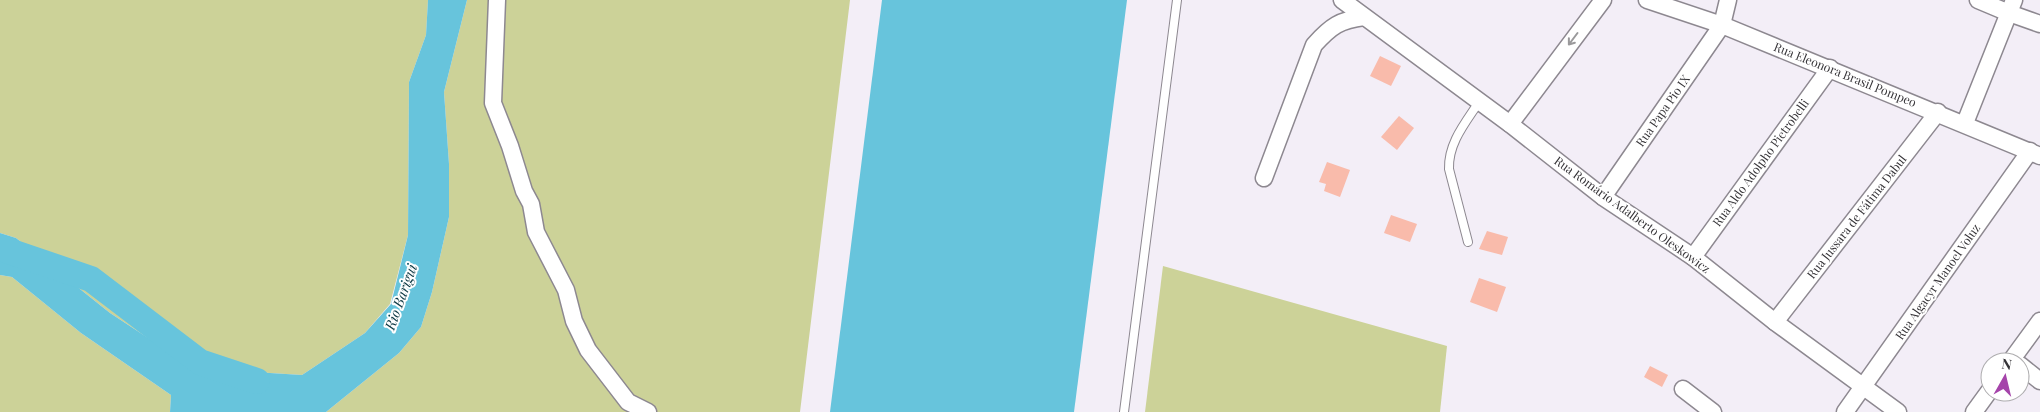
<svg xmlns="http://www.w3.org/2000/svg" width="2040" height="412" font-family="'Playfair Display',serif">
<rect width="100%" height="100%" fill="#f3eef7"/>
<g fill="#ccd298">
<polygon points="0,0 428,0 426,35 409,82 408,235 390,304 365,333 302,375 194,368 110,313 16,238 0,233"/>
<polygon points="467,0 850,0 800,412 326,412 399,353 421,327 432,292 449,217 449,164 444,92"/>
<polygon points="1163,266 1447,346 1440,412 1145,412"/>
<polygon points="0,275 12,277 81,333 171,395 170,412 0,412"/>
</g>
<g fill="#67c4dc">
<polygon points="428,0 467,0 444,92 449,164 449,217 432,292 421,327 399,353 326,412 170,412 171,395 81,333 12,277 0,275 0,233 16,238 110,313 194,368 302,375 365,333 391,304 408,235 409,82 426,35"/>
<polygon points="882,0 1127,0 1074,412 830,412"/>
</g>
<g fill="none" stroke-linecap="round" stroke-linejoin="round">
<polyline stroke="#67c4dc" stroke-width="26" points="0,248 91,279 200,362 257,381"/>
</g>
<g fill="#f9bbab">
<polygon points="1380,56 1401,66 1391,86 1370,76"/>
<polygon points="1399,116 1414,128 1397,150 1381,137"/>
<polygon points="1327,162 1350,170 1340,197 1324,191 1326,184 1319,182"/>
<polygon points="1391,215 1417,224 1410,242 1384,233"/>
<polygon points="1487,231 1508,237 1502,255 1479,249"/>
<polygon points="1479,278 1506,287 1497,312 1470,302"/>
<polygon points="1650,366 1668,375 1662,387 1644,377"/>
</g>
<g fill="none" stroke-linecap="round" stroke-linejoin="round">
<g stroke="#8d8890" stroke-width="10">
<g id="service">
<path d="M1468,242L1449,169C1448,143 1466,122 1479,102"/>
<polyline points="1124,412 1177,0"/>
</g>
</g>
<g stroke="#8d8890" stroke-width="19">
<g id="minor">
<polyline points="497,0 493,103 510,146 524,191 531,204 536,232 566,290 574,321 588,350 628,402 648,412"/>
<polyline points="1342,0 1510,124 1603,197 1693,257 1775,322 1898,412"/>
<polyline points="1647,0 1722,25 2040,156"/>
<polyline points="1978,0 2009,13 2040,24"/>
<polyline points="1965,123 2014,0"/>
<polyline points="1510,124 1603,0"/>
<path d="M1264,178L1314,45C1331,26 1340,20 1364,17"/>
<polyline points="1603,197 1722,25 1728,0"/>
<polyline points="1693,257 1830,68"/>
<polyline points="1775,322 1938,112"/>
<polyline points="2010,362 2040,321"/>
<polyline points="2020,365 2040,381"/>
<polyline points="1683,389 1713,412"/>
<polyline points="1845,412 2030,151"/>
<polyline points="1974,412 1990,390"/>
</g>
</g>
<use href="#service" stroke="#fff" stroke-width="8"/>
<use href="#minor" stroke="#fff" stroke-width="16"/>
</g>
<defs><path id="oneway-shaft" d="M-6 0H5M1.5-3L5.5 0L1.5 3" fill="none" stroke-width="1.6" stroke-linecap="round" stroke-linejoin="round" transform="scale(1.25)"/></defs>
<use stroke="#9a999b" href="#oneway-shaft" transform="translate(1573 39) rotate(127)"/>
<g text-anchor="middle" stroke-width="4" stroke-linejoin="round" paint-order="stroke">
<g font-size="12" fill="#353337" stroke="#fff">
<text transform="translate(1845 75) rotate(22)" y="4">Rua Eleonora Brasil Pompeo</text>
<text transform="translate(1663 111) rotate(-55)" y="4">Rua Papa Pio IX</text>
<text transform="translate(1761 163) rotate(-54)" y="4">Rua Aldo Adolpho Pietrobelli</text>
<text transform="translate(1632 215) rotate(36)" y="4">Rua Romário Adalberto Oleskowicz</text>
<text transform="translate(1857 217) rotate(-52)" y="4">Rua Jussara de Fátima Dabul</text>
<text transform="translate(1938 282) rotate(-55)" y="4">Rua Algacyr Manoel Voluz</text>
</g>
<g font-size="14" font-style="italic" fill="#0c3843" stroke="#fff">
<text transform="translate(401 297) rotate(-70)" y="5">Rio Barigui</text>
</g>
</g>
<g transform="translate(2005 377) rotate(8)"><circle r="24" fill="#ffffff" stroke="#aeadaf"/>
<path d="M0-4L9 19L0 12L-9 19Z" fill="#a544aa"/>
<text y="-8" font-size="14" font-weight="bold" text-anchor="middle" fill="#353337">N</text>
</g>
</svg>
